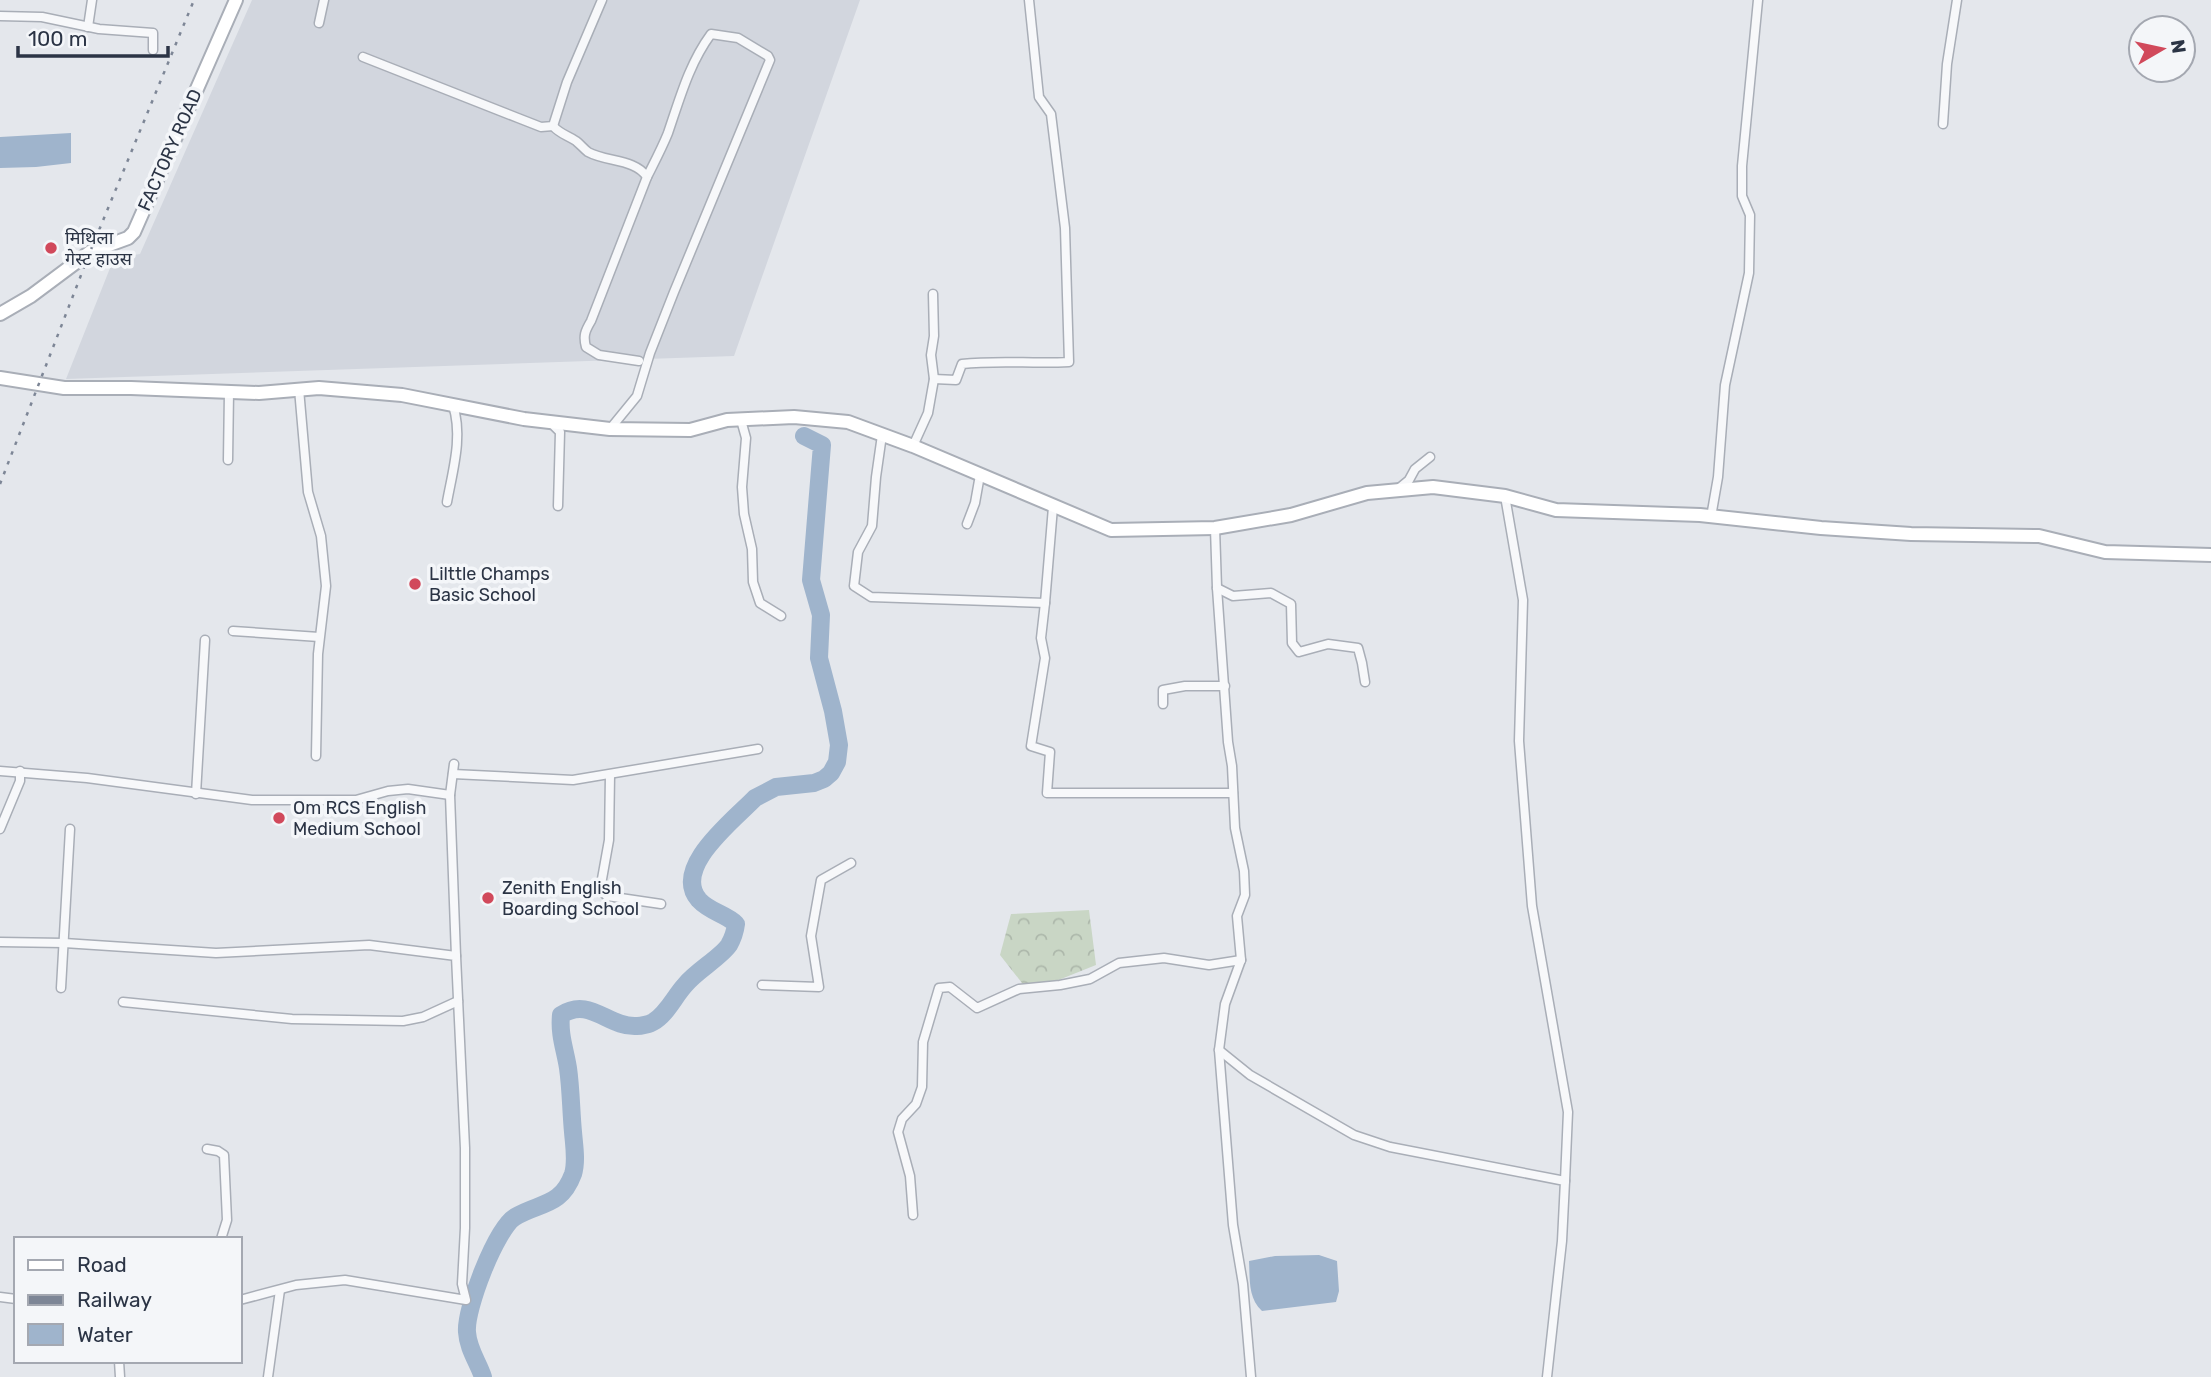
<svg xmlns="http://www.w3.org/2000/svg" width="2211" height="1377" font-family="Rubik,'Noto Sans Devanagari',sans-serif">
<defs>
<pattern id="forest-crowns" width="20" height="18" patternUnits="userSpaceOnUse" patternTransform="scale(1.75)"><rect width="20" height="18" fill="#c9d6c5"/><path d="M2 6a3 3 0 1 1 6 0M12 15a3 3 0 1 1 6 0" fill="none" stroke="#adb8ab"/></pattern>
</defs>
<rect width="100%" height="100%" fill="#e4e7ec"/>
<polygon fill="#d2d6de" points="252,0 860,0 734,356 66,379 114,258 140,254"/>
<polygon fill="url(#forest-crowns)" points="1089,910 1096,965 1046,985 1022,983 1000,955 1011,914"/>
<g fill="#9fb4cc">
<polygon points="71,133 71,163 36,167 0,168 0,137"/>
<path d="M1319,1255L1337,1261L1339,1291L1336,1302L1262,1311C1248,1298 1250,1280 1249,1261L1275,1256Z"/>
</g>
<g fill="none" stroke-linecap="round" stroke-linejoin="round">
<path stroke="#9fb4cc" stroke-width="18" d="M483,1377C478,1362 468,1349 467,1332C465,1309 496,1229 515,1217C540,1202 561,1207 573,1174C577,1161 574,1145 573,1132C571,1111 571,1089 568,1068C565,1049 559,1035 561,1015C590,996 608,1028 637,1026C641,1026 650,1024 653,1022C667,1014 674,997 685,985C696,971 720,958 729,945C733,938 735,932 736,924C726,914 710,912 699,900C671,868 734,820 755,798L776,787L814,783L824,779L831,773L837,762L839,745L833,711L819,658L821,615L811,580L822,445L804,436"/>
<g stroke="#a9aeb7" stroke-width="11">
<g id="minor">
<polyline points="0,16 42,17 99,29 153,33 153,50"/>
<polyline points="319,23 324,0"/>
<polyline points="88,27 92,0"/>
<polyline points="363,57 518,118 541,127 553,126 567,82 602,0"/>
<polyline points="1943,124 1947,64 1957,0"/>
<path d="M553,126C560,134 567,135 576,141C580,144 584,149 588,152C606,162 636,159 647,177L591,321C585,331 583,336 586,347L599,355L639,361"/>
<path d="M934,379L956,380L962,364C997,360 1033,364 1069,362L1065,228L1051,114L1039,97L1029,0"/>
<polyline points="299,389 308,492 321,536 326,586 318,654 316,756"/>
<polyline points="741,420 746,438 742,487 744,514 752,549 753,582 760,603 781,616"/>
<polyline points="550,422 560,432 558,506"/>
<path d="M610,429L637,396L650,353L674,292L770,60L768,56L738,38L711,34C689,64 680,98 668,133C662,148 654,163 647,177"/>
<polyline points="882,435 876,477 872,526 858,552 854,586 871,597 1045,603 1053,507"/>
<polyline points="913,446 928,413 934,379 931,355 934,336 933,294"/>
<polyline points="228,460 229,392"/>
<polyline points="1398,489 1409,480 1415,469 1430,457"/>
<polyline points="1505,496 1523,600 1519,741 1532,906 1568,1112 1565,1181"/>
<path d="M447,502C453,469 463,437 453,405"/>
<polyline points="1711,517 1718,477 1725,385 1749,273 1750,215 1742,196 1742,166 1758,0"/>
<polyline points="967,524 975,503 980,475"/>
<polyline points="1215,528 1217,588 1228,742 1232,766 1235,828 1244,871 1245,895 1237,916 1241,960 1225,1004 1219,1050 1233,1225 1243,1284 1251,1377"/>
<polyline points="1217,588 1233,596 1271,593 1291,604 1292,643 1299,652 1328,644 1358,648 1362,663 1365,682"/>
<polyline points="1045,603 1041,638 1045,658 1031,746 1050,752 1047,793 1233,793"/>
<polyline points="233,631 319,637"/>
<polyline points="1163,704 1163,690 1185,686 1225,686"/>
<polyline points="454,764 450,795 456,956"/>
<polyline points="0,771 87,778 252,800 356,800 388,791 408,789 450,795"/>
<polyline points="453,774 573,780 758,749"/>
<polyline points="610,775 609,840 600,890 607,896 661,904"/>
<polyline points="196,794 205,640"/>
<polyline points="0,829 20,781 20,771"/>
<polyline points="0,942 64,943 216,953 369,945 456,956 465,1148 465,1228 462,1284 466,1300 345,1280 296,1285 240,1300"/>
<polyline points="762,985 819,987 811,936 821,880 851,863"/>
<polyline points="61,988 70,829"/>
<polyline points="123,1002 292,1019 403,1021 423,1017 458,1001"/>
<polyline points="1219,1050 1250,1075 1354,1135 1390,1147 1565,1181 1562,1241 1547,1377"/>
<polyline points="207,1149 218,1151 224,1155 227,1220 221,1239"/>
<polyline points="913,1215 910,1176 898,1132 902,1119 916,1104 922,1087 923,1042 939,988 950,987 977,1008 1019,989 1060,985 1090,979 1119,963 1164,958 1209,965 1241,960"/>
<polyline points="0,1297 16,1299"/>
<polyline points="119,1361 120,1377"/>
<polyline points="268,1377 280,1290"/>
</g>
</g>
<g stroke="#a9aeb7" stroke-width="16">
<g id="secondary">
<polyline points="0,314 31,296 90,252 128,238 134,232 236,0"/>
<polyline points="0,378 64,388 131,388 259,393 319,388 402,395 524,419 610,429 690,430 727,420 794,417 848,422 913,446 1111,530 1215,528 1291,515 1367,493 1433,487 1505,496 1556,510 1700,515 1821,528 1911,534 2039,536 2105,552 2211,555"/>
</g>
</g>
<use href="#minor" stroke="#f7f8fa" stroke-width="8"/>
<use href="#secondary" stroke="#fff" stroke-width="12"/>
<polyline stroke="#7d8696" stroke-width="2.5" stroke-dasharray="3.5 7" stroke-linecap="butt" points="0,484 90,252 194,0"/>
</g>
<g fill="#d1495b" stroke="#f4f6f9" stroke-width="2.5">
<circle cx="51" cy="248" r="7"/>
<circle cx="415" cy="584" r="7"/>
<circle cx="279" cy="818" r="7"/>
<circle cx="488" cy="898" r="7"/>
</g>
<g text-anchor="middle" stroke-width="7" stroke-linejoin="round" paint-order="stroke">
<g font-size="18" fill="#2b3445" stroke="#f4f6f9">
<text transform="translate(170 150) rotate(-66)" y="6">FACTORY ROAD</text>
</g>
<g font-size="18" fill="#2b3445" stroke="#f4f6f9" text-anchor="start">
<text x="65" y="244">मिथिला<tspan x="65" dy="21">गेस्ट हाउस</tspan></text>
<text x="429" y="580">Lilttle Champs<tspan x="429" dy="21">Basic School</tspan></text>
<text x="293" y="814">Om RCS English<tspan x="293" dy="21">Medium School</tspan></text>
<text x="502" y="894">Zenith English<tspan x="502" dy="21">Boarding School</tspan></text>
</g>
</g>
<rect x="14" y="1237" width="228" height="126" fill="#f4f6f9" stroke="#a4a8b1" stroke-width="2"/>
<rect x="28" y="1260" width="35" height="10" fill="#ffffff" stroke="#a4a8b1" stroke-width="2"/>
<text x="77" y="1272" font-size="21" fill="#2b3445">Road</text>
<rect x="28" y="1295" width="35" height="10" fill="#7d8696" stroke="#a4a8b1" stroke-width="2"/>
<text x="77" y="1307" font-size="21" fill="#2b3445">Railway</text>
<rect x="28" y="1324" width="35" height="21" fill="#9fb4cc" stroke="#a4a8b1" stroke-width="2"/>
<text x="77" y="1342" font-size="21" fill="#2b3445">Water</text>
<g transform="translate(2162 49) rotate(81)"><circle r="33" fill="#f4f6f9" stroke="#a4a8b1" stroke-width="2"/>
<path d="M0-5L12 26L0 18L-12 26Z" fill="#d1495b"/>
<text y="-10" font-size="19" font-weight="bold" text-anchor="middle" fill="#2b3445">N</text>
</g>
<path d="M18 46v10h150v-10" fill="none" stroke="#2b3445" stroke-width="3.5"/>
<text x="28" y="46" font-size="21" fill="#2b3445" stroke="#f4f6f9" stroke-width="5" paint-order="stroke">100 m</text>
</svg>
